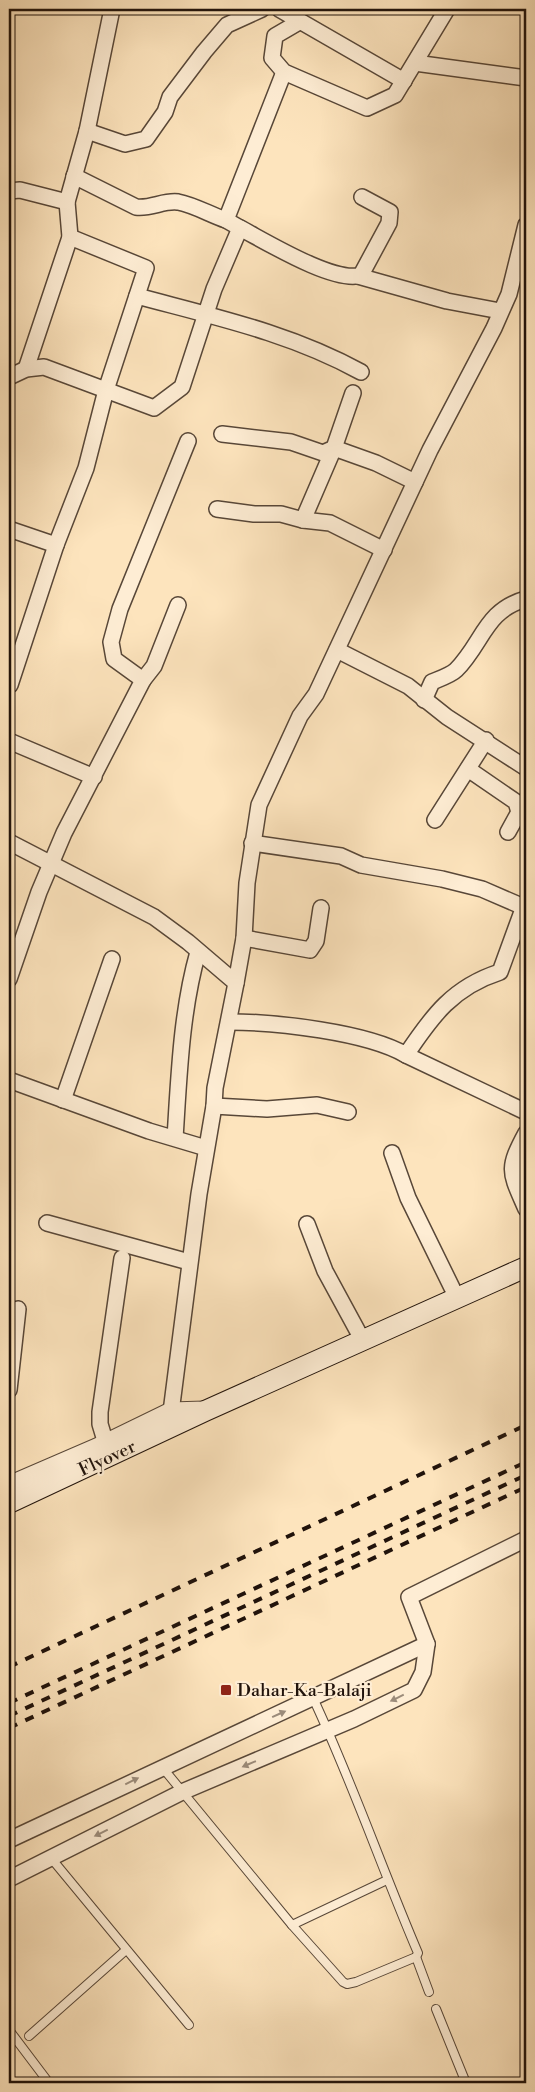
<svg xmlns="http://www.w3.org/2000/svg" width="535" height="2092" font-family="'Libre Bodoni',serif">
<rect width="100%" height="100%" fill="#fde4bd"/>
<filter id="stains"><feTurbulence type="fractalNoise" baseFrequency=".004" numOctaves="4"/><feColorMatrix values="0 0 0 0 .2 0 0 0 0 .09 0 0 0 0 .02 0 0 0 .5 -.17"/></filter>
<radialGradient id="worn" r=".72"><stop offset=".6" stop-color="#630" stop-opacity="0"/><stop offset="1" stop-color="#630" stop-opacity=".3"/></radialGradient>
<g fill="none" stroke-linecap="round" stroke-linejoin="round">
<g stroke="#584738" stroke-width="10">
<g id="service">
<path d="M162,1767L292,1925L343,1982L347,1984L356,1982L416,1957L418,1953C382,1869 352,1781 313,1698"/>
<polyline points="51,1858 189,2025"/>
<polyline points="292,1925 387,1880"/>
<polyline points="416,1957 429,1992"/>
<polyline points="436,2009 466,2083"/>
<polyline points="9,2030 49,2083"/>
<polyline points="29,2036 126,1950"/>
</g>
</g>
<g stroke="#584738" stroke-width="18">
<g id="minor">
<polyline points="279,9 404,81"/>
<polyline points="299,22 275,36 272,58 284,72 367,108 395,95 447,9"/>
<polyline points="415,63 526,78"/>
<polyline points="87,131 125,144 146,139 165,112 170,97 204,52 227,25 262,9"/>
<path d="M74,176L136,207C151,209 164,200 178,202C194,205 211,215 226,220"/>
<polyline points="9,191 20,190 67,202 70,237 26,369"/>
<polyline points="67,202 87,131 112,9"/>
<path d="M240,228C265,241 335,284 361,275L389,223L390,212L362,197"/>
<polyline points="358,276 447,301 500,311"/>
<path d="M137,296C215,317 290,333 361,372"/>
<polyline points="9,377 26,369 44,367 154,408 182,387 214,289 240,228 226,220 284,72"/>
<polyline points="222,434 291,442 323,453 334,448 353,393"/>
<polyline points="217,509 254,514 281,514 303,520 330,523 384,550"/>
<polyline points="303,520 334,448 376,463 415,482"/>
<polyline points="9,529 56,545"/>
<polyline points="337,650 408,686 447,717 526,768"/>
<polyline points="143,680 154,666 178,605"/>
<polyline points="10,685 56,545 86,468 106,390 146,268 70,237"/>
<path d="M424,700L432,682C439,679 451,675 456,670C483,643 485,610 526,599"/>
<polyline points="9,741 94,777"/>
<polyline points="468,769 516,802 519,812 508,832"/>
<polyline points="435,820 486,740"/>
<polyline points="9,842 154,917 188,942 236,983 215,1088 214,1106 199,1194 171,1412"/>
<polyline points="252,843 341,856 361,865 442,879 482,889 526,908"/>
<polyline points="244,938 310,950 316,941 321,908"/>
<polyline points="9,979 39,892 64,833 143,680 114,659 111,642 120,609 188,441"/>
<polyline points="236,983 244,938 247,883 259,805 300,716 316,694 430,450 494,328 509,294 526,225"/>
<path d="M230,1022C275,1022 367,1032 406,1055C432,1016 453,987 500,972L523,909L526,908"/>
<polyline points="406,1055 526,1112"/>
<polyline points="9,1080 149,1131 206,1148"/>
<polyline points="63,1100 112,959"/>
<polyline points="214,1106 267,1109 317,1105 348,1112"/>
<path d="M526,1133C506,1170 510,1172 526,1209"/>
<path d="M175,1138C179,1077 181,1012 198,952"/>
<polyline points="392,1153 408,1198 457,1298"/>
<polyline points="47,1223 189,1262"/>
<polyline points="307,1224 325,1271 363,1341"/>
<polyline points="9,1390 18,1309"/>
<polyline points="106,1444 100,1424 100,1412 122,1258"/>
<polyline points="9,1840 427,1644"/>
<polyline points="9,1879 182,1792 354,1719 414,1690 423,1672 427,1644 409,1597 526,1539"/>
</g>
</g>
<g stroke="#584738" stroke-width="21">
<polyline id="tertiary" points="9,1486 97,1448 171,1412 204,1411"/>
</g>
<g stroke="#21130b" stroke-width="22">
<polyline id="secondary" points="9,1503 205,1411 526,1267"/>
</g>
<use href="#service" stroke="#feedd4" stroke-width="8"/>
<use href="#minor" stroke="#feedd4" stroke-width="15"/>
<use href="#tertiary" stroke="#feedd4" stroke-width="19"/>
<use href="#secondary" stroke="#feedd4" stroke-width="20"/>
<g stroke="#21130b" stroke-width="4" stroke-dasharray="9 9" stroke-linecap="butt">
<polyline points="9,1667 526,1425"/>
<polyline points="9,1703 526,1462"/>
<polyline points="9,1716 526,1475"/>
<polyline points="9,1728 526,1487"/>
</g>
</g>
<defs><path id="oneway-solid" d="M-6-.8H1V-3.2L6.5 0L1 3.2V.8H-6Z" transform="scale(1.25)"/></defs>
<g fill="#9b8b7a">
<use href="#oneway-solid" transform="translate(397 1698) rotate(154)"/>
<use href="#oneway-solid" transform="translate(279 1714) rotate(-24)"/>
<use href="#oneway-solid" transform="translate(249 1764) rotate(157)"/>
<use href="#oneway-solid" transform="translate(132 1781) rotate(-26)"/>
<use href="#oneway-solid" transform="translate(101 1833) rotate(154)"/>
</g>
<rect fill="#8f2418" stroke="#feedd4" stroke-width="2" x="220" y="1684" width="12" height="12" rx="2.5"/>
<g text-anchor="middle" stroke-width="4.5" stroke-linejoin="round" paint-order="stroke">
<g font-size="18" fill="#21130b" stroke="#feedd4">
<text transform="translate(107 1458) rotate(-25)" y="6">Flyover</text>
</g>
<g font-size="18" fill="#21130b" stroke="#feedd4" text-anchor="start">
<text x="237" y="1696">Dahar-Ka-Balaji</text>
</g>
</g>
<rect width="535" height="2092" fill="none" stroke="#fde4bd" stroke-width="30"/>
<rect x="10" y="10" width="515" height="2072" fill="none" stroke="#21130b" stroke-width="2.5"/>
<rect x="15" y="15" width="505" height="2062" fill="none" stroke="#21130b"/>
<rect width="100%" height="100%" filter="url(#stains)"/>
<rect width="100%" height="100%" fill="url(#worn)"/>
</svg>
